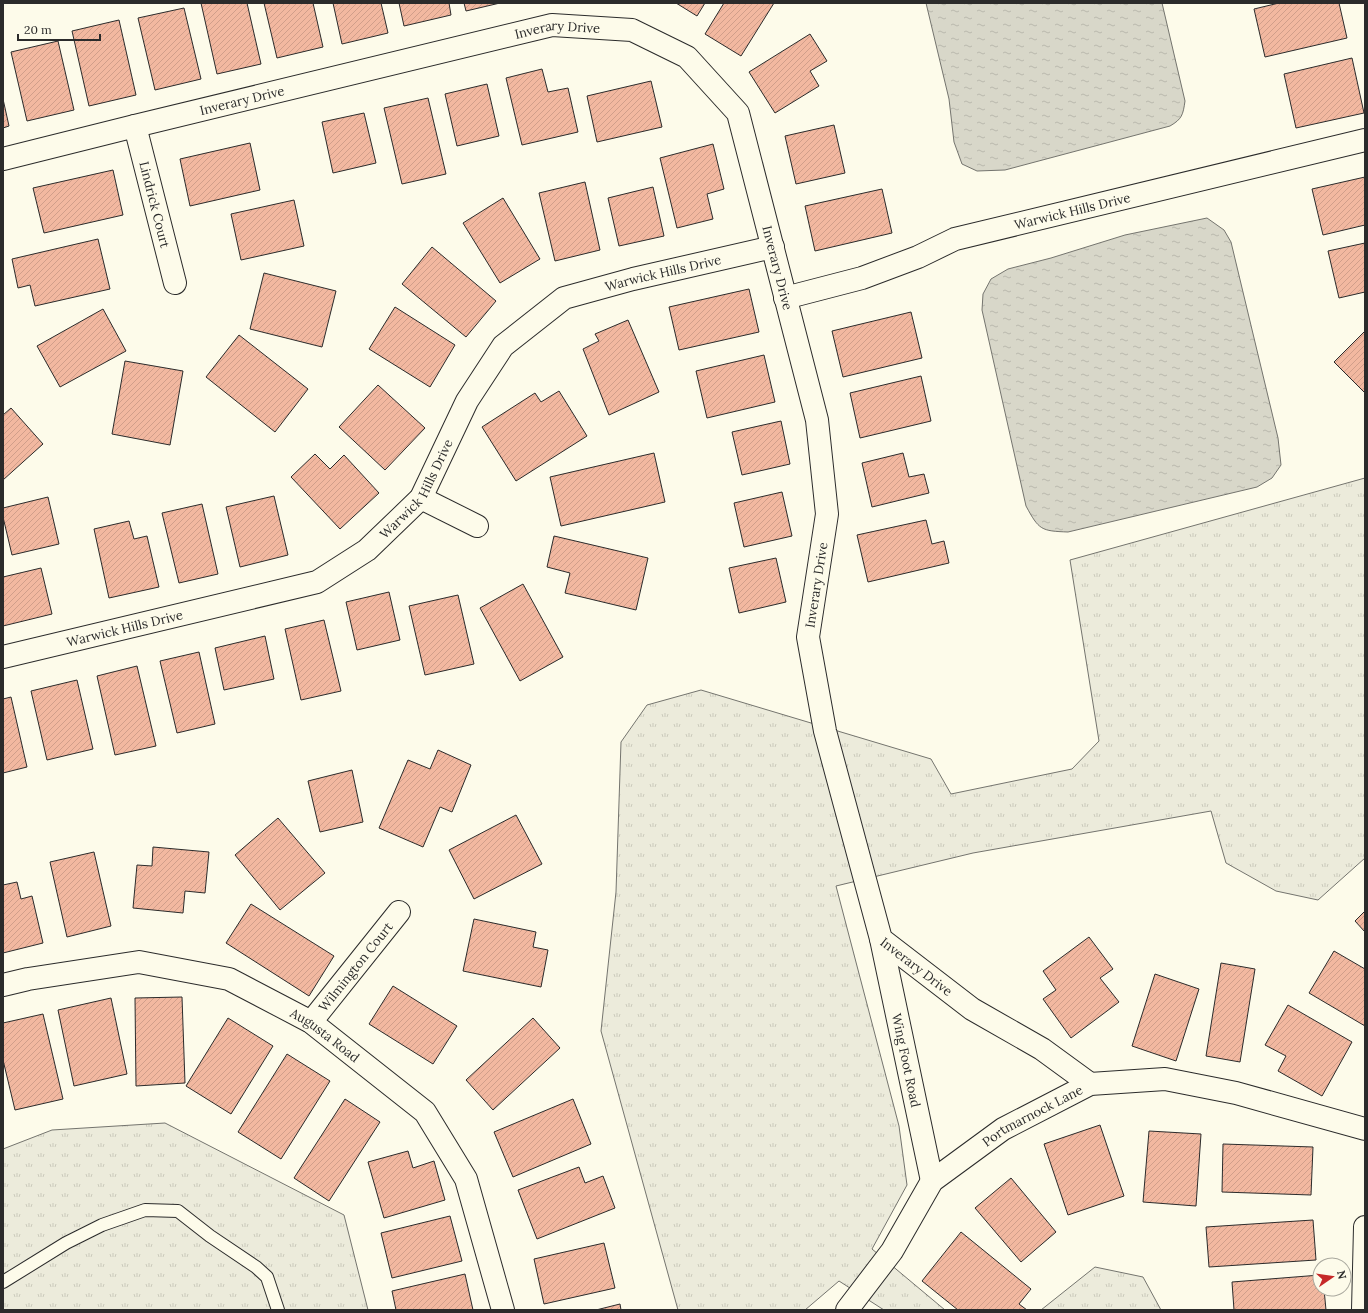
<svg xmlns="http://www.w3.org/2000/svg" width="1368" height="1313" font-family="Lora,serif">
<defs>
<pattern id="grass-tufts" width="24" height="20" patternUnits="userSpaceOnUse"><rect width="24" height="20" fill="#ecebdb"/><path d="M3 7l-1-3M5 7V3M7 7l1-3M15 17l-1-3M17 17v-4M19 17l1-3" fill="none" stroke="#cbcabc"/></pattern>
<pattern id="water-ripples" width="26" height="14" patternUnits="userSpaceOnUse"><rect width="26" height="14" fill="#d8d7c9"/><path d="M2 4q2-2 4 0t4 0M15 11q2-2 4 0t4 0" fill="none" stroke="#bab9ad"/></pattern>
<pattern id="building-hatch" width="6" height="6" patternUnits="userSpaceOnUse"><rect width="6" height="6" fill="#f2b8a0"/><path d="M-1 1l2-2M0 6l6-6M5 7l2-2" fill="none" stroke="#d09e8a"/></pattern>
</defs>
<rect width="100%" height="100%" fill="#fdfbea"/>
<g fill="url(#grass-tufts)" stroke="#74746e">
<polygon points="1365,478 1365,858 1318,900 1276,891 1226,863 1211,811 973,853 836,886 899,1126 907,1185 872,1249 945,1310 884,1310 839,1281 805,1310 678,1310 601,1031 616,892 621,742 647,705 701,690 931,759 951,794 1072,769 1099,741 1070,560"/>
<polygon points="165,1123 344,1215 368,1310 3,1310 3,1149 52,1130"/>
<polygon points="1095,1267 1143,1277 1161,1310 1041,1310"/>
</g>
<g fill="url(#water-ripples)" stroke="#74746e">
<path d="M926,3H1162L1185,101C1183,115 1182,119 1170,126L1005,170L977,171L962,164L954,142L949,99Z"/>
<path d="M1207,218L1224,230L1231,242L1278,438L1281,465L1272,478L1257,487L1068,532C1041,531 1039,530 1026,506L982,310L983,294L991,279L1008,269L1051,258L1125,235Z"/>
</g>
<g fill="url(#building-hatch)" stroke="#2b2b2b">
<polygon points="201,3 247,3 261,64 217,74"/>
<polygon points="264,3 313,3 323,47 277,58"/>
<polygon points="333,3 381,3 388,33 342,44"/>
<polygon points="399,3 449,3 451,15 404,26"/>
<polygon points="464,3 500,3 466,11"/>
<polygon points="676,3 705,3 697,16"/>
<polygon points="724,3 774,3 741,56 705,34"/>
<polygon points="1279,3 1339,3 1347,38 1265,57 1254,9"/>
<polygon points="184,8 201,79 155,90 138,18"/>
<polygon points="119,20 136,95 89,106 72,31"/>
<polygon points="810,34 827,61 810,71 819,86 775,113 749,72"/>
<polygon points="58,41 74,110 27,121 11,52"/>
<polygon points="1352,58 1364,113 1296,128 1284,74"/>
<polygon points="542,69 548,92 568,88 578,132 522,145 506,78"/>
<polygon points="651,81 662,127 597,142 587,96"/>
<polygon points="487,84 499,136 457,146 445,94"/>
<polygon points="428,98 446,174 402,184 384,108"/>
<polygon points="3,99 9,126 3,128"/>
<polygon points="364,113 376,163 333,173 322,122"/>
<polygon points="834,125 845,173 796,184 785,136"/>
<polygon points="250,143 260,190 190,206 180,159"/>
<polygon points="713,144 724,189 707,194 713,219 677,228 660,158"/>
<polygon points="113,170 123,215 44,233 33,188"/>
<polygon points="1365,177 1365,225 1323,235 1312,189"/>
<polygon points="585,182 600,250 555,261 539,193"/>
<polygon points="653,187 664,236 619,246 608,198"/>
<polygon points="882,189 892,233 815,251 805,206"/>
<polygon points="503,198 540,259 500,283 463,223"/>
<polygon points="294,200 304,246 241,260 231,214"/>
<polygon points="98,239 110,289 35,306 30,285 18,288 12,259"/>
<polygon points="1365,243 1365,292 1339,298 1328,251"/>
<polygon points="432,247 496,301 466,337 402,284"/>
<polygon points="264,273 336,291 322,347 250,329"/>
<polygon points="749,289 759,332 679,350 669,307"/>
<polygon points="395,307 455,345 430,387 369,349"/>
<polygon points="103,309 126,351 60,387 37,346"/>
<polygon points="911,312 922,358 843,377 832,331"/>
<polygon points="628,320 659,392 609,415 583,349 599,341 595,334"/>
<polygon points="1365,331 1365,393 1334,362"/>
<polygon points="239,335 308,389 275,432 206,377"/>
<polygon points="764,355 775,402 707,418 696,371"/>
<polygon points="125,361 183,371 170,445 112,434"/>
<polygon points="921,376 931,421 860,438 850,393"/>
<polygon points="378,385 425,428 385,470 339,427"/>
<polygon points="559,391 587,436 516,481 482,427 535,393 541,402"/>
<polygon points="11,408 43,444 3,480 3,415"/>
<polygon points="781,421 790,464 742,475 732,432"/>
<polygon points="654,453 665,502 561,526 550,477"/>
<polygon points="903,453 909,477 924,474 929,493 872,507 862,463"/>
<polygon points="315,454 330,469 344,455 379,493 340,529 291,477"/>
<polygon points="782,492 792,536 744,547 734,503"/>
<polygon points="274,496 288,555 240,567 226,507"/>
<polygon points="48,497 59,544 12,555 3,517 3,508"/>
<polygon points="202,504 218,574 179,583 162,513"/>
<polygon points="926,520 932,544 944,541 949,563 868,582 857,535"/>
<polygon points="129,521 134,539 147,536 159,587 109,598 94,529"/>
<polygon points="554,536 648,558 636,610 565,593 570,573 547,567"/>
<polygon points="776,558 786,602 739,613 729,568"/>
<polygon points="41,568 52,614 3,626 3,577"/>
<polygon points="523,584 563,657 520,681 480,608"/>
<polygon points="389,592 400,640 357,650 346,602"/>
<polygon points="458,595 474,664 425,675 409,606"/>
<polygon points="324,620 341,691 301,700 285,629"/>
<polygon points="265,636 274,679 224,690 215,648"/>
<polygon points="199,652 215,724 177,733 160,661"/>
<polygon points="137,666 156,746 115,755 97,676"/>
<polygon points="77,680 93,749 47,760 31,691"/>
<polygon points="11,697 27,767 3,773 3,699"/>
<polygon points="438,750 471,765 452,812 440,807 423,847 379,828 408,760 430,769"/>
<polygon points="352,770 363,822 320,832 308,781"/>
<polygon points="516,815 542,864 474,899 449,850"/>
<polygon points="278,818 325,873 280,910 235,855"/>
<polygon points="153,847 209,852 205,893 185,891 183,913 133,908 137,865 152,866"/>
<polygon points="94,852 111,926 67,937 50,862"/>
<polygon points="17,882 21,899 32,896 43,943 3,953 3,885"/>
<polygon points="251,904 334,956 309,996 226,943"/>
<polygon points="1365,911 1365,932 1355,921"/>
<polygon points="474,919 536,932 533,947 548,950 541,987 463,971"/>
<polygon points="1089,937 1113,969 1100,978 1119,1002 1071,1038 1043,999 1056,990 1043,971"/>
<polygon points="1334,951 1365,969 1365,1026 1309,993"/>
<polygon points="1221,963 1255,969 1240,1062 1206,1056"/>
<polygon points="1155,974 1199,989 1176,1061 1132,1046"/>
<polygon points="393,986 457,1026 433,1064 369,1024"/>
<polygon points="182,997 185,1083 136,1086 135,998"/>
<polygon points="111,998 127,1074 74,1086 58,1010"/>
<polygon points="1288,1005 1352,1042 1322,1096 1278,1071 1286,1056 1265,1045"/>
<polygon points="43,1014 63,1099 15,1110 3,1060 3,1023"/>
<polygon points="228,1018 273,1046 231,1114 186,1086"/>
<polygon points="533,1018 560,1048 493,1110 466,1080"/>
<polygon points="287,1054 330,1081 281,1159 238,1132"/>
<polygon points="345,1099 380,1122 329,1201 294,1178"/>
<polygon points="573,1099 591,1144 513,1177 494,1132"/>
<polygon points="1100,1125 1124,1196 1068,1215 1044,1144"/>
<polygon points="1149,1131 1201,1134 1196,1206 1143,1202"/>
<polygon points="1223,1144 1313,1147 1311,1195 1222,1192"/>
<polygon points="408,1151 413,1168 434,1161 445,1200 384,1218 368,1162"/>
<polygon points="579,1167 585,1183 603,1176 615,1208 537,1239 518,1190"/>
<polygon points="1011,1178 1056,1232 1021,1262 975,1208"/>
<polygon points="450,1216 462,1261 392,1278 381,1233"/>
<polygon points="1313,1220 1316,1260 1209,1267 1206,1227"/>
<polygon points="961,1232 1031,1289 1019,1304 1027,1310 958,1310 922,1281"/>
<polygon points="604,1243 615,1288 544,1304 534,1259"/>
<polygon points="465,1274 473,1310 396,1310 392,1291"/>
<polygon points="1320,1275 1320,1289 1324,1289 1326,1310 1234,1310 1232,1282"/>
<polygon points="620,1304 621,1310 596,1310"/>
</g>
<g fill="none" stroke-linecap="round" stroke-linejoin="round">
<g stroke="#2b2b2b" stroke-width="14">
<polyline id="service" points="3,1282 66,1243 102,1225 145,1210 178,1211 210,1236 256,1267 267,1277 278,1310"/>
</g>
<g stroke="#2b2b2b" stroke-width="24">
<g id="minor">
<path id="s1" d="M135,126L175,283"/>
<path id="s2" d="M3,159L135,126L552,25L632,30L687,57L738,113L817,420L827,514L808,637L825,731L881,939L972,1009L1042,1049L1090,1084"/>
<path id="s3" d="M785,298L862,278L918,257L955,239L1365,140"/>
<polyline points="421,498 477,526"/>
<path id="s4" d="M3,657L317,582L367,550L421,498L467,401L503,346L564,298L633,279L773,247"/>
<path id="s5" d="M881,939L932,1181"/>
<path id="s6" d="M3,985L28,979L139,962L229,979L311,1022L425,1112L466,1179L503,1310"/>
<path id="s7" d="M311,1022L399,912"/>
<path id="s8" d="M847,1310L892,1251L932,1181L1003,1129L1090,1084L1165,1079L1236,1093L1365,1129"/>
<polyline points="1363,1310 1365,1227"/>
</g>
</g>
<use href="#service" stroke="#fdfbea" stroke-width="12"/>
<use href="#minor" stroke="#fdfbea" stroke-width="22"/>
</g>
<g text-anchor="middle" stroke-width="3" stroke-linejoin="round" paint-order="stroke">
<g font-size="13" fill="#2b2b2b" stroke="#fdfbea">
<text dy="5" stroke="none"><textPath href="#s2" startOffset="570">Inverary Drive</textPath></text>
<text dy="5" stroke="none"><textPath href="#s2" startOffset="246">Inverary Drive</textPath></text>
<text dy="5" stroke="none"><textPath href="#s1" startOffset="81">Lindrick Court</textPath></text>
<text dy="5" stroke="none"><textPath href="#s3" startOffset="301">Warwick Hills Drive</textPath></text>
<text dy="5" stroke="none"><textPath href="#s2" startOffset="942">Inverary Drive</textPath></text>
<text dy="5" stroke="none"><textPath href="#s4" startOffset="810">Warwick Hills Drive</textPath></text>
<text dy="5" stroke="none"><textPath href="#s4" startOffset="462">Warwick Hills Drive</textPath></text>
<text transform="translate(816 585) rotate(-81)" y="5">Inverary Drive</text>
<text dy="5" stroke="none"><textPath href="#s4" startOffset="125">Warwick Hills Drive</textPath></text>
<text dy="5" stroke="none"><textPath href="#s2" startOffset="1674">Inverary Drive</textPath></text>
<text dy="5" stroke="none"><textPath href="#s7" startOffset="71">Wilmington Court</textPath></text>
<text dy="5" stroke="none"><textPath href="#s6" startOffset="341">Augusta Road</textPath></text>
<text dy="5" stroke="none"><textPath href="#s5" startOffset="124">Wing Foot Road</textPath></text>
<text dy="5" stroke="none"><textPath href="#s8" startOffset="275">Portmarnock Lane</textPath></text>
</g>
</g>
<rect width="1368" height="1313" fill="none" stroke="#2b2b2b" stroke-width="8"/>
<g transform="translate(1332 1277) rotate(77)"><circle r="19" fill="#fdfbea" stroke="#a9a89e"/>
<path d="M0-3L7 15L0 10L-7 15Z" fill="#c62828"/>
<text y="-6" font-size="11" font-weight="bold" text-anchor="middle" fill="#2b2b2b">N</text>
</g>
<path d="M18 34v6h82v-6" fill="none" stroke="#2b2b2b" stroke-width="2"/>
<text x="24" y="34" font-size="12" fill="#2b2b2b" stroke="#fdfbea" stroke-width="3" paint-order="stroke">20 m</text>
</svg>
